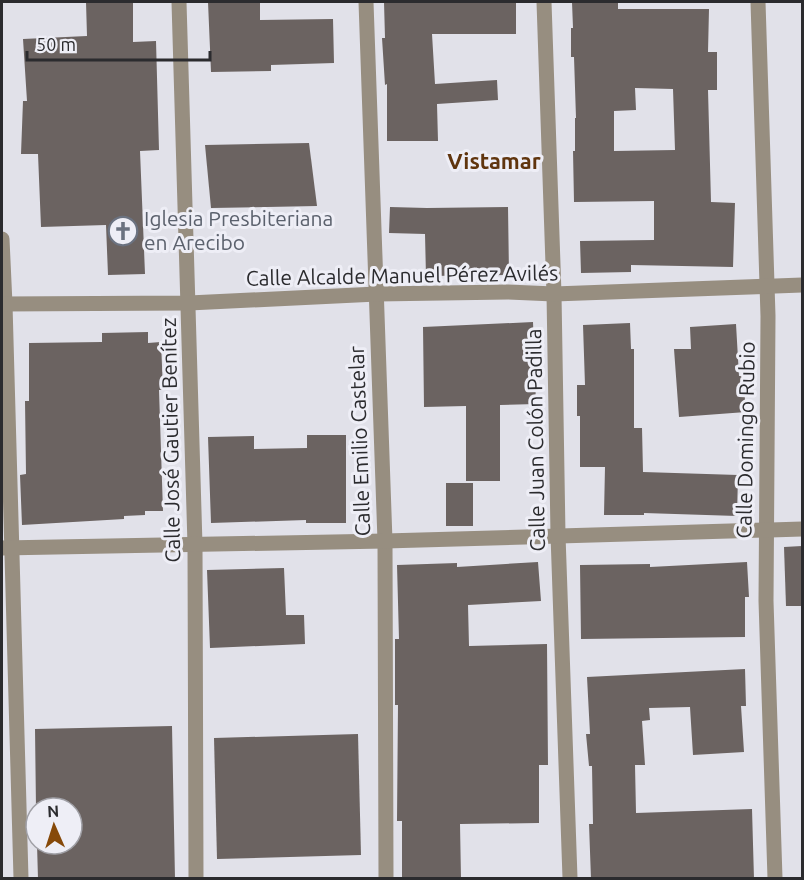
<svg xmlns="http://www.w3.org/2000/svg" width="804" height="880" font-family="Ubuntu,sans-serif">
<rect width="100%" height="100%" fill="#e1e1e9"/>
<g fill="#6b6361" fill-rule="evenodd">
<polygon points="86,2 133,2 133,42 156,41 159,150 140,151 145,274 108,275 106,225 41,227 38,154 21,154 23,101 27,101 23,39 87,36"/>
<polygon points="208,2 260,2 260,20 333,19 334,63 271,65 271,71 211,72"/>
<polygon points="384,2 516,2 516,34 432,34 435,84 497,80 498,100 437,104 438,141 387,141 387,84 385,85 382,38 385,38"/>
<path d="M572,2H618V9H709L708,52H717V90H708L711,202L735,203L733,267L631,265V272L581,273L580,241L654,240V201L574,202L573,151H575V118H576L574,57H571V28H573ZM635,88L673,89L675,150L614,151V111L636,110Z"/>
<polygon points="309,143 317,206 211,208 205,145"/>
<polygon points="390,207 427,208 508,207 509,275 426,276 425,234 389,233"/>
<polygon points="533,322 536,404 500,405 500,481 466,481 466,406 424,407 423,327"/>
<polygon points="630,323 631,349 634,349 634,428 642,428 643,472 738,475 737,516 644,513 644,515 604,515 605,467 580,467 580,416 577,416 577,385 585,385 583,325"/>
<polygon points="736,324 739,376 743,376 746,412 679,417 674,349 691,349 690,327"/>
<polygon points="148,332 148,343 161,342 163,390 159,390 163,511 145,511 145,515 124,516 124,519 22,525 20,475 26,474 25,401 29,401 29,343 102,342 102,333"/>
<polygon points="307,435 346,435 346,523 306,523 306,520 211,523 208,437 254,436 254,449 307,448"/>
<rect x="446" y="483" width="27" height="43"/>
<polygon points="802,546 802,606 786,606 784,547"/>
<polygon points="538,562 541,601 468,605 469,646 547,644 548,765 539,765 539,823 460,824 461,879 402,879 402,821 397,821 398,705 395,705 395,639 399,639 397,565 457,563 457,567"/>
<polygon points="747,562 749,597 745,597 745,637 581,639 580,565 650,564 650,567"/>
<polygon points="284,568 286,615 304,615 305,644 210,648 207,570"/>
<polygon points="745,669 746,706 741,706 744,752 693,755 690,707 649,708 650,720 642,721 645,765 635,765 636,813 752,809 754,879 591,879 589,824 593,824 592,766 589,766 586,734 590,734 587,677"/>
<polygon points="172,726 175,879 38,879 37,844 72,844 72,808 36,808 35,729"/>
<polygon points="358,734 361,855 217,859 214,738"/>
</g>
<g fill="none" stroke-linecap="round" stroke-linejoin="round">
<g stroke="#978e80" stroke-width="15">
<polyline points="179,2 195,545 196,878"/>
<polyline points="366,2 385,541 386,878"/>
<polyline points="544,2 554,294 558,535 570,878"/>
<polyline points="758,2 768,316 766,601 775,878"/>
<polyline points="2,239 5,304 21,878"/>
<polyline points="2,304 189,303 377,294 508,292 554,294 802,285"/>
<polyline points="2,548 385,541 802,529"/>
</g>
</g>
<defs>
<g id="church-ring" transform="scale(1.5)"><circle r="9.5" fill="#eeeef6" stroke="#6b7280" stroke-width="1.5"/><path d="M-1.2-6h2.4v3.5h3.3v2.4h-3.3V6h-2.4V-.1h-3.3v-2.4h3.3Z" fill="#6b7280"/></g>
</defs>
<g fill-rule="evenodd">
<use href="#church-ring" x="123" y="231"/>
</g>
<g text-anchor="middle" stroke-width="6" stroke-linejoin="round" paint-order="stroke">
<g font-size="21" fill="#5b616d" stroke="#eeeef6" text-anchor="start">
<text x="144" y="226">Iglesia Presbiteriana<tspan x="144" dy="24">en Arecibo</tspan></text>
</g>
<g font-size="21" fill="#2b2b2e" stroke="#eeeef6">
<text transform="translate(402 276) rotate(-1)" y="7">Calle Alcalde Manuel Pérez Avilés</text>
<text transform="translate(171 440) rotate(-91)" y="7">Calle José Gautier Benítez</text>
<text transform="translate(536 440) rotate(-91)" y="7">Calle Juan Colón Padilla</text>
<text transform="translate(746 440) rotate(-89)" y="7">Calle Domingo Rubio</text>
<text transform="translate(360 441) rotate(-92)" y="7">Calle Emilio Castelar</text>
</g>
<g font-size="22" font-weight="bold" fill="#60350e" stroke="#eeeef6">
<text x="494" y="169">Vistamar</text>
</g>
</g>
<rect width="804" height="880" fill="none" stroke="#2b2b2e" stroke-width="6"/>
<g transform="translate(54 826) rotate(357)"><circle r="28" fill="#eeeef6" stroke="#a0a0a6" stroke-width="1.5"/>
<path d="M0-4.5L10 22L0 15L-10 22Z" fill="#864909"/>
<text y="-9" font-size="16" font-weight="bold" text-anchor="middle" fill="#2b2b2e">N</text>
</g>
<path d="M27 51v9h183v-9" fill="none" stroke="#2b2b2e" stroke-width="3"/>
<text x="36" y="51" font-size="18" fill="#2b2b2e" stroke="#eeeef6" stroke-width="4.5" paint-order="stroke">50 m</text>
</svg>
